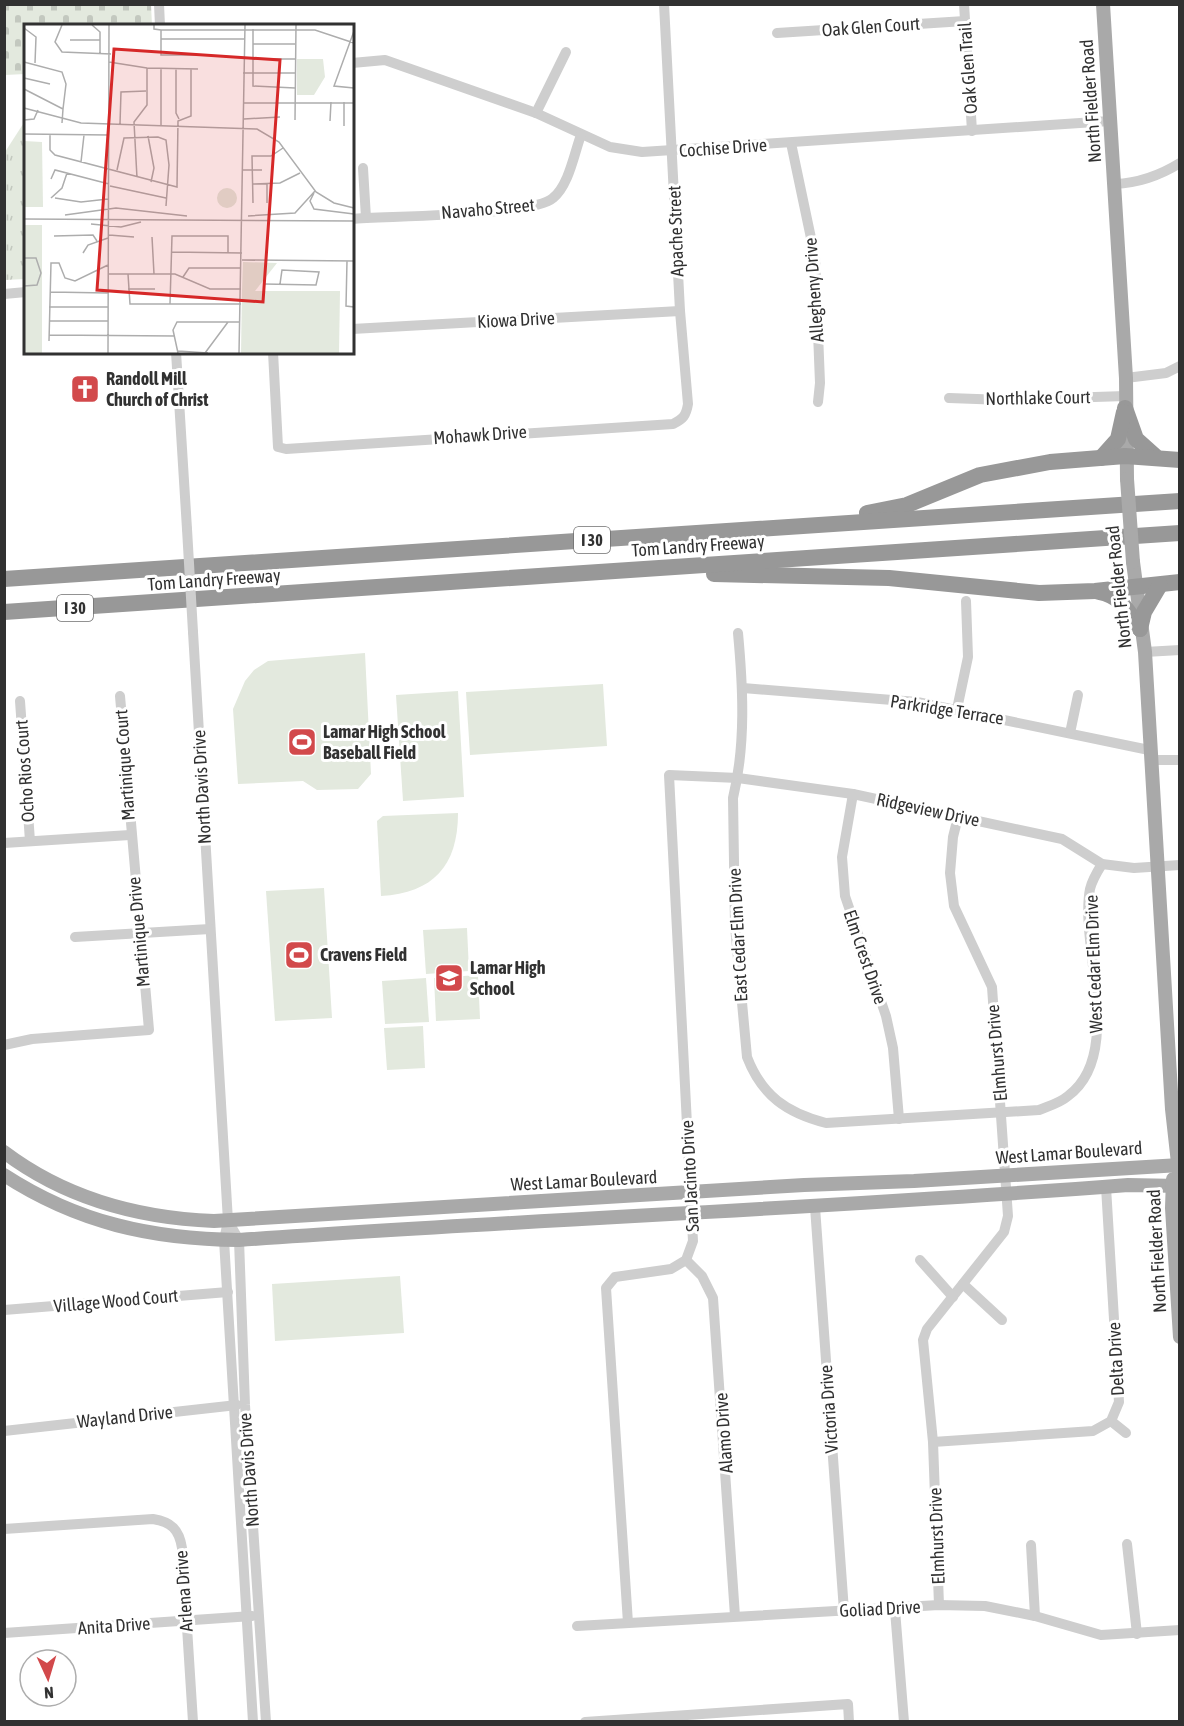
<svg xmlns="http://www.w3.org/2000/svg" width="1184" height="1726" font-family="'Asap Condensed',sans-serif">
<defs>
<pattern id="grass-tufts" width="24" height="20" patternUnits="userSpaceOnUse" patternTransform="scale(1.5)"><rect width="24" height="20" fill="#e3e9de"/><path d="M3 7l-1-3M5 7V3M7 7l1-3M15 17l-1-3M17 17v-4M19 17l1-3" fill="none" stroke="#c3c8bf"/></pattern>
<pattern id="cemetery-stones" width="16" height="16" patternUnits="userSpaceOnUse" patternTransform="scale(1.5)"><rect width="16" height="16" fill="#e3e9de"/><path d="M2 7V4a2 2 0 0 1 4 0v3zM10 15v-3a2 2 0 0 1 4 0v3z" fill="#c3c8bf"/></pattern>
</defs>
<rect width="100%" height="100%" fill="#fff"/>
<polygon fill="url(#grass-tufts)" points="25,121 25,279 5,280 5,152"/>
<polygon fill="url(#cemetery-stones)" points="5,4 151,5 152,25 26,26 25,74 5,75"/>
<g fill="#e3e9de">
<polygon points="365,653 371,774 358,789 317,790 303,781 238,784 233,709 245,681 254,670 268,661"/>
<polygon points="603,684 607,746 470,755 466,692"/>
<polygon points="458,691 464,797 403,801 396,695"/>
<path d="M458,813C458,866 433,893 381,896L377,821L383,816Z"/>
<polygon points="324,888 332,1018 275,1021 266,891"/>
<polygon points="467,928 469,971 426,974 423,930"/>
<polygon points="478,975 480,1019 436,1021 434,978"/>
<polygon points="426,978 429,1022 385,1024 382,981"/>
<polygon points="423,1026 425,1068 387,1070 384,1028"/>
<polygon points="400,1276 404,1333 275,1341 272,1284"/>
</g>
<g fill="none" stroke-linecap="round" stroke-linejoin="round">
<g stroke="#cecece" stroke-width="10">
<polyline points="159,4 160,26"/>
<polyline points="964,4 972,131"/>
<polyline points="777,33 965,21"/>
<polyline points="352,63 385,60 536,113 610,147 642,152 1110,121"/>
<polyline points="536,113 566,52"/>
<polyline points="791,143 815,257 820,383 818,402"/>
<polyline points="363,168 366,218"/>
<path d="M1115,184C1139,183 1159,176 1180,163"/>
<path d="M352,219C387,216 533,216 553,198C569,185 574,154 581,135"/>
<polyline points="4,294 26,292"/>
<polyline points="352,329 680,311"/>
<polyline points="176,352 187,529"/>
<path d="M273,352L278,447L286,449L673,424C683,419 686,416 688,404L680,311L664,4"/>
<polyline points="1126,378 1166,373 1180,366"/>
<polyline points="949,398 1004,400 1126,396"/>
<polyline points="193,632 228,1221 224,1240 253,1722"/>
<path d="M738,633C743,687 746,744 733,798L735,926L747,1057C762,1096 787,1113 826,1123L1039,1110C1049,1106 1060,1103 1068,1096C1125,1054 1079,946 1090,889C1092,880 1097,872 1102,864"/>
<polyline points="1145,652 1180,650"/>
<polyline points="743,688 917,702 1149,750"/>
<polyline points="20,701 30,841"/>
<polyline points="957,709 968,657 966,601"/>
<polyline points="1070,733 1078,695"/>
<polyline points="1150,760 1180,760"/>
<polyline points="853,794 842,857 845,896 886,1016 893,1048 899,1119"/>
<polyline points="4,843 130,835"/>
<polyline points="75,937 210,929"/>
<polyline points="4,1045 32,1039 149,1030 120,696"/>
<polyline points="815,1207 844,1611"/>
<polyline points="228,1221 239,1240 245,1405 266,1722"/>
<polyline points="686,1260 702,1276 713,1298 735,1616"/>
<polyline points="920,1260 953,1297"/>
<polyline points="963,1284 1002,1320"/>
<polyline points="4,1310 228,1292"/>
<polyline points="1111,1421 1126,1433"/>
<polyline points="4,1431 237,1405"/>
<polyline points="933,1442 1093,1431 1111,1421 1119,1402 1106,1187"/>
<path d="M4,1529L153,1519C171,1522 179,1529 182,1548L193,1722"/>
<polyline points="1127,1544 1137,1634"/>
<polyline points="1031,1545 1035,1616"/>
<polyline points="939,1605 933,1442 923,1340 927,1329 1004,1232 1008,1216 992,987 954,906 950,873 953,837 958,817"/>
<polyline points="895,1610 904,1722"/>
<polyline points="628,1623 606,1288 615,1277 671,1269 686,1260 693,1241 669,775 738,778 853,794 1062,839 1102,864 1134,868 1180,865"/>
<polyline points="577,1626 939,1605 985,1606 1035,1616 1101,1635 1180,1630"/>
<polyline points="4,1633 252,1616"/>
<polyline points="585,1722 848,1704 849,1722"/>
</g>
<g stroke="#a9a9a9" stroke-width="14">
<polyline points="1103,4 1126,378 1127,479"/>
<polyline points="1133,562 1145,652 1172,1109 1179,1172"/>
<path d="M4,1152C65,1198 139,1218 214,1221L804,1185L914,1181L1180,1165"/>
<path d="M4,1175C78,1223 152,1239 239,1240C535,1219 832,1208 1128,1185L1180,1186"/>
<polyline points="1173,1179 1172,1208 1180,1337"/>
</g>
<g stroke="#989898" stroke-width="16">
<polyline points="1125,408 1136,439 1155,456"/>
<polyline points="1101,458 1118,439 1124,412"/>
<polyline points="867,513 907,505 980,475 1050,462 1125,456 1180,460"/>
<polyline points="714,574 889,578 1039,593 1095,591 1180,582"/>
<polyline points="4,579 1180,501"/>
<path d="M1099,592C1121,596 1128,611 1140,629"/>
<polyline points="4,612 1180,533"/>
<polyline points="1140,629 1144,612 1160,585"/>
</g>
<polyline stroke="#cecece" stroke-width="10" points="187,529 193,632"/>
<polyline stroke="#a9a9a9" stroke-width="14" points="1127,479 1133,562"/>
</g>
<defs>
<g id="church-square" transform="scale(1.5)"><rect x="-9" y="-9" width="18" height="18" rx="4" fill="#d2494b" stroke="#fff"/><path d="M-1.2-6h2.4v3.5h3.3v2.4h-3.3V6h-2.4V-.1h-3.3v-2.4h3.3Z" fill="#fff"/></g>
<g id="stadium-square" transform="scale(1.5)"><rect x="-9" y="-9" width="18" height="18" rx="4" fill="#d2494b" stroke="#fff"/><path d="M0-5a6.5 5 0 1 0 0 10a6.5 5 0 1 0 0-10ZM-3.5-1.8h7v3.6h-7Z" fill="#fff"/></g>
<g id="school-square" transform="scale(1.5)"><rect x="-9" y="-9" width="18" height="18" rx="4" fill="#d2494b" stroke="#fff"/><path d="M0-5L7-2L0 1L-7-2ZM-4 1L0 2.5L4 1V4Q0 6-4 4Z" fill="#fff"/></g>
</defs>
<g fill-rule="evenodd">
<use href="#church-square" x="85" y="389"/>
<use href="#stadium-square" x="302" y="742"/>
<use href="#stadium-square" x="299" y="955"/>
<use href="#school-square" x="449" y="978"/>
</g>
<g text-anchor="middle" stroke-width="6" stroke-linejoin="round" paint-order="stroke">
<g fill="#fff" stroke="#6f6f6f" stroke-width="1.5">
<rect x="574" y="527" width="36" height="26" rx="4.5"/>
<rect x="57" y="595" width="36" height="26" rx="4.5"/>
</g>
<g font-size="16" font-weight="bold" fill="#313131">
<text x="592" y="546">I 30</text>
<text x="75" y="614">I 30</text>
</g>
<g font-size="18" fill="#313131" stroke="#fff">
<text transform="translate(871 27) rotate(-4)" y="6">Oak Glen Court</text>
<text transform="translate(968 68) rotate(-94)" y="6">Oak Glen Trail</text>
<text transform="translate(1091 101) rotate(-94)" y="6">North Fielder Road</text>
<text transform="translate(723 148) rotate(-4)" y="6">Cochise Drive</text>
<text transform="translate(488 209) rotate(-5)" y="6">Navaho Street</text>
<text transform="translate(676 231) rotate(-92)" y="6">Apache Street</text>
<text transform="translate(814 290) rotate(-94)" y="6">Allegheny Drive</text>
<text transform="translate(516 320) rotate(-3)" y="6">Kiowa Drive</text>
<text transform="translate(1038 398) rotate(-1)" y="6">Northlake Court</text>
<text transform="translate(480 435) rotate(-4)" y="6">Mohawk Drive</text>
<text transform="translate(698 546) rotate(-4)" y="6">Tom Landry Freeway</text>
<text transform="translate(214 580) rotate(-4)" y="6">Tom Landry Freeway</text>
<text transform="translate(1119 587) rotate(-96)" y="6">North Fielder Road</text>
<text transform="translate(947 710) rotate(9)" y="6">Parkridge Terrace</text>
<text transform="translate(125 765) rotate(-94)" y="6">Martinique Court</text>
<text transform="translate(25 771) rotate(-94)" y="6">Ocho Rios Court</text>
<text transform="translate(202 787) rotate(-93)" y="6">North Davis Drive</text>
<text transform="translate(928 810) rotate(12)" y="6">Ridgeview Drive</text>
<text transform="translate(139 932) rotate(-95)" y="6">Martinique Drive</text>
<text transform="translate(738 935) rotate(-93)" y="6">East Cedar Elm Drive</text>
<text transform="translate(865 957) rotate(71)" y="6">Elm Crest Drive</text>
<text transform="translate(1094 964) rotate(-92)" y="6">West Cedar Elm Drive</text>
<text transform="translate(997 1053) rotate(-95)" y="6">Elmhurst Drive</text>
<text transform="translate(1069 1153) rotate(-4)" y="6">West Lamar Boulevard</text>
<text transform="translate(690 1176) rotate(-93)" y="6">San Jacinto Drive</text>
<text transform="translate(584 1181) rotate(-3)" y="6">West Lamar Boulevard</text>
<text transform="translate(1157 1251) rotate(-93)" y="6">North Fielder Road</text>
<text transform="translate(116 1301) rotate(-5)" y="6">Village Wood Court</text>
<text transform="translate(1116 1359) rotate(-93)" y="6">Delta Drive</text>
<text transform="translate(829 1409) rotate(-94)" y="6">Victoria Drive</text>
<text transform="translate(125 1417) rotate(-6)" y="6">Wayland Drive</text>
<text transform="translate(724 1433) rotate(-94)" y="6">Alamo Drive</text>
<text transform="translate(249 1470) rotate(-94)" y="6">North Davis Drive</text>
<text transform="translate(937 1536) rotate(-92)" y="6">Elmhurst Drive</text>
<text transform="translate(184 1591) rotate(-94)" y="6">Arlena Drive</text>
<text transform="translate(880 1609) rotate(-3)" y="6">Goliad Drive</text>
<text transform="translate(114 1626) rotate(-4)" y="6">Anita Drive</text>
</g>
<g font-size="18" font-weight="bold" fill="#313131" stroke="#fff" text-anchor="start">
<text x="106" y="385">Randoll Mill<tspan x="106" dy="21">Church of Christ</tspan></text>
<text x="323" y="738">Lamar High School<tspan x="323" dy="21">Baseball Field</tspan></text>
<text x="320" y="961">Cravens Field</text>
<text x="470" y="974">Lamar High<tspan x="470" dy="21">School</tspan></text>
</g>
</g>
<g transform="translate(24 24)">
<rect width="330" height="330" fill="#fff"/>
<path d="M219,238L253,239L231,267H218Z" fill="#e3e9de"/>
<path d="M0,117L18,118L19,183H0Z" fill="#e3e9de"/>
<path d="M218,267H316L315,329H217Z" fill="#e3e9de"/>
<path d="M273,35H299L301,53L290,71H273ZM193 174a10 10 0 1 1 20 0a10 10 0 1 1-20 0ZM0,201H18V329H0Z" fill="#e3e9de"/>
<path fill="none" stroke="#adadad" stroke-width="1.5" d="M38,1L31,18L38,28L87,30M68,1L76,8V30M130,1V5L137,6H291L330,19M0,4L12,13L11,39M229,5V62L271,64M137,6V31H175M330,7L310,62L330,64M137,15H220M46,16H76M229,20H271M229,35H271M0,38L38,48L42,60L39,85M85,38L123,44L174,45M137,44V101M152,45V89L155,95M219,49H271M0,54L26,60M0,65L39,85L38,99M220,79H330M0,84L57,99L233,105L255,118L292,168L310,179L330,184M220,95L256,93M0,96L10,95L14,86M271,96L272,1M306,97L307,78M96,100L97,68L122,67M320,102V78M0,110L85,111M26,111V126L31,131L153,163L154,97L167,92V45M124,112L130,144L127,158M57,138L60,111M93,146L100,114L134,113L142,116L145,141L142,182M219,146H238M113,154L110,98L123,81V44M27,155L31,146L85,160M229,160L256,159L276,149M243,160V179M86,162L142,174M290,169L286,177L290,185L330,190M27,174L38,164L43,149M31,174L57,178L84,175M229,179L228,132H247L259,124M41,191L92,184L163,192M224,192L271,189L291,167M0,195L330,197M67,200L97,203L117,198M85,211L110,213M30,212L69,211L73,217M128,213L130,250M147,228L218,229M59,229L64,221L84,214M0,234H12L17,249L13,261L0,262M218,236L330,237M323,237L322,282L330,283M85,250H151L186,265H217M104,250L106,280H217M159,253L165,244H217M240,260L292,261L295,248L258,246L256,260M104,265H131M26,268L84,269M146,280L148,212H204V229M25,283H84M25,297H84M25,311L151,312M25,317L27,239H35L41,254L51,257L84,241M154,327L184,329M84,329L85,1M154,329L149,306L153,298H216M181,329L204,298M215,329L221,1"/>
<path fill="#d62828" fill-opacity="0.15" stroke="#d62828" stroke-width="3" d="M90,25L256,36L239,278L73,266Z"/>
<rect width="330" height="330" fill="none" stroke="#313131" stroke-width="3"/>
</g>
<rect width="1184" height="1726" fill="none" stroke="#313131" stroke-width="12"/>
<g transform="translate(48 1678) rotate(176)"><circle r="28" fill="#ffffff" stroke="#adadad" stroke-width="1.5"/>
<path d="M0-4.5L10 22L0 15L-10 22Z" fill="#d2494b"/>
<text y="-9" font-size="16" font-weight="bold" text-anchor="middle" fill="#313131">N</text>
</g>
</svg>
